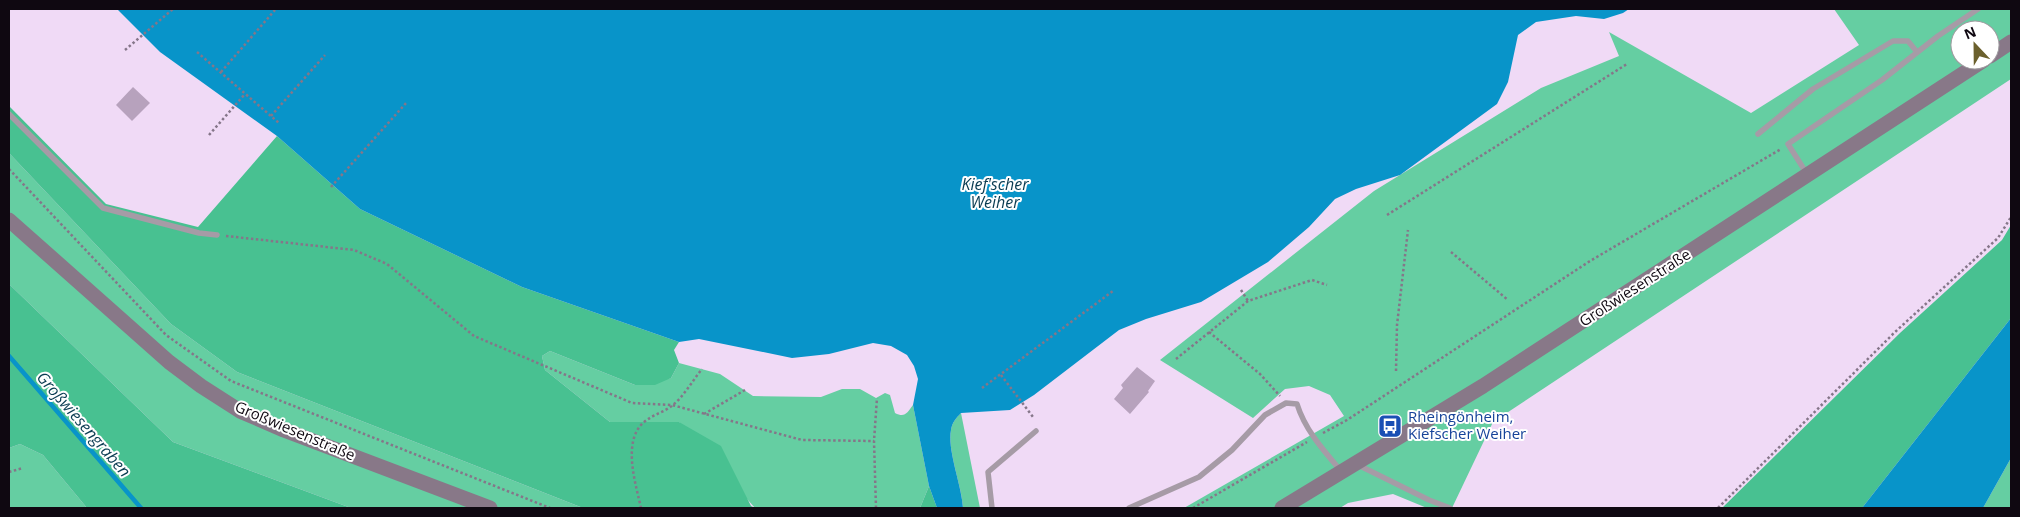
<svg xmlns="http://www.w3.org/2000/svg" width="2020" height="517" font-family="'Open Sans',sans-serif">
<rect width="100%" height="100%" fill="#f0daf6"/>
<g fill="#65cea2" fill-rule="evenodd">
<path d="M1834,9H2011V79L1493,422L1452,508H1427L1393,494L1348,503L1340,508H1184L1344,416L1330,395L1309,386L1285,389L1253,418L1160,360L1374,191L1541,88L1619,56L1609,32L1751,113L1859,45ZM1960,30H1990V60H1960Z"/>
<polygon points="9,153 171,324 237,372 583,508 351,508 173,442 9,284"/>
<path d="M550,351L635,385L671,378L679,363L720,374L753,396L821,397L842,389H860L876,398L885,393L890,395L895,413C905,418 907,413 913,405L929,486L920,508H755L679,422H610L545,370L542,356Z"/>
<path d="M961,413L980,508H963C962,486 947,450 951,430C952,423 956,418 961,413Z"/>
<polygon points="20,444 43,455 87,508 9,508 9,448"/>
<polygon points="2011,458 2011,508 1983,508"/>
</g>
<g fill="#48c191">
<polygon points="9,106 106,204 198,227 277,136 360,209 522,287 679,342 674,350 679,363 671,378 655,385 635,385 550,351 542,356 545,370 610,422 679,422 721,446 751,506 755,508 583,508 237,372 171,324 9,153"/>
<polygon points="2011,225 2011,318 1862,508 1722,508 1900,333 2002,240"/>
<polygon points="9,284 173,442 351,508 87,508 43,455 20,444 9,448"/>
<polygon points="929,486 937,508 920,508"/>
</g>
<g fill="#0894c9">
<path d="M117,9H1629L1623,13L1604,19L1576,16L1536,22L1518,35L1508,82L1497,104L1400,175L1356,189L1335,199L1309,227L1268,262L1201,302L1146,319L1119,330L1034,395L1010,410L961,413C956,418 952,423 951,430C947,450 962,486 963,508H937L929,486L913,405L918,379L914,366L907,355L891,346L873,343L829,354L792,358L699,339L679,342L522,287L360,209L277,136L160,52Z"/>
<polygon points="2011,318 2011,458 1983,508 1862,508"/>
</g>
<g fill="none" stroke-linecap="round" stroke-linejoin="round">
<polyline stroke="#0894c9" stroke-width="4.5" points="9,356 141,508"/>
</g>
<g fill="#b7a2bd">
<polygon points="133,87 150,103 132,121 116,105"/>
<polygon points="1137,367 1155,381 1148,391 1149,392 1130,414 1114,399 1123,388 1121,385"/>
</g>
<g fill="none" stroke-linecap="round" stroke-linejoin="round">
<g stroke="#857689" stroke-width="2.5" stroke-dasharray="2.5 2.5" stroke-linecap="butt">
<polyline points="125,50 173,9"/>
<polyline points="197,52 279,123"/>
<polyline points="221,72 275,10"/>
<polyline points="271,116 325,55"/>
<polyline points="209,135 245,94"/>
<polyline points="9,169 166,335 231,381 550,508"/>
<polyline points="331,187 407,102"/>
<polyline points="1387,215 1627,64"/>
<polyline points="226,236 354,250 387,264 474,336 632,403 672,405 802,440 874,441"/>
<polyline points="1451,252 1508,300"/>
<polyline points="1241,290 1248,301"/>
<polyline points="1209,332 1260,374 1280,396"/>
<polyline points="1176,359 1248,301 1312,280 1327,285"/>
<polyline points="1396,371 1397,325 1408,230"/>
<polyline points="1001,375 1033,417"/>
<polyline points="982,388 1113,291"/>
<polyline points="704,414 745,390"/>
<polyline points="1323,433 1347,420 1590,261 1781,149"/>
<polyline points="9,472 23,468"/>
<path d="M641,508C636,485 622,442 643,423C653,414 665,412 673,405C684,396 693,380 702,369"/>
<polyline points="876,508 874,441 877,398"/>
<polyline points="1193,508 1307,442"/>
<polyline points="1718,508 1895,332 1998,238 2011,217"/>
</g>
<g stroke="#a69ba6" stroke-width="5.5">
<polyline points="9,114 103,208 199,233 217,235"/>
<polyline points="1758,134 1813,89 1893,41 1908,41 1917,52"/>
<polyline points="1807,174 1788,144 1882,80 1938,36 1978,9"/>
<polyline points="1356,464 1429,500 1450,508"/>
<polyline points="992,508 988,472 1036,431"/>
<path d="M1129,508L1199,477L1232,450L1265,415L1286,403L1297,404C1305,430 1324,451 1341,471"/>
</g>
<g stroke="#887888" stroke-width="15">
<polyline points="1990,56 2011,42"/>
<polyline points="9,220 169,362 201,386 240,411 284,430 490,508"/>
<polyline points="1282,508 1483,386 1984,60"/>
</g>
</g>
<defs>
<g id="bus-square" transform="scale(1.25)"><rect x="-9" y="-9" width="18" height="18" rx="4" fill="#1a4fb4" stroke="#fff"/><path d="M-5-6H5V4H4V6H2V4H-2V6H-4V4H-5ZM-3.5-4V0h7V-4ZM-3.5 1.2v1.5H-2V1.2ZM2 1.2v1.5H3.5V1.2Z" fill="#fff"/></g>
</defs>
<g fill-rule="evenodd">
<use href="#bus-square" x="1390" y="426"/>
</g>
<g text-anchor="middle" stroke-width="4" stroke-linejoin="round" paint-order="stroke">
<g font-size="15" fill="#0f0811" stroke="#fff">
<text transform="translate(1635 288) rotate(-33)" y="5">Großwiesenstraße</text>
<text transform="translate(295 431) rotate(23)" y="5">Großwiesenstraße</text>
</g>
<g font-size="15" fill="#164399" stroke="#fff" text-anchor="start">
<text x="1408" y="422">Rheingönheim,<tspan x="1408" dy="17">Kiefscher Weiher</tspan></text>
</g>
<g font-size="16" font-style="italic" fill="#093b51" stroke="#fff">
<text x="995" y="190">Kief'scher<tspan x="995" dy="18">Weiher</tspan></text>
<text transform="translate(84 424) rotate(49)" y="6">Großwiesengraben</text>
</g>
</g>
<rect width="2020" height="517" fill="none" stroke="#0f0811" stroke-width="20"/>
<g transform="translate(1975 45) rotate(338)"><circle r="24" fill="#ffffff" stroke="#9f9ca0"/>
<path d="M0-4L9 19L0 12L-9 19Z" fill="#6b602d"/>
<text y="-8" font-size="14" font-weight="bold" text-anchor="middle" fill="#0f0811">N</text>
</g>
</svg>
